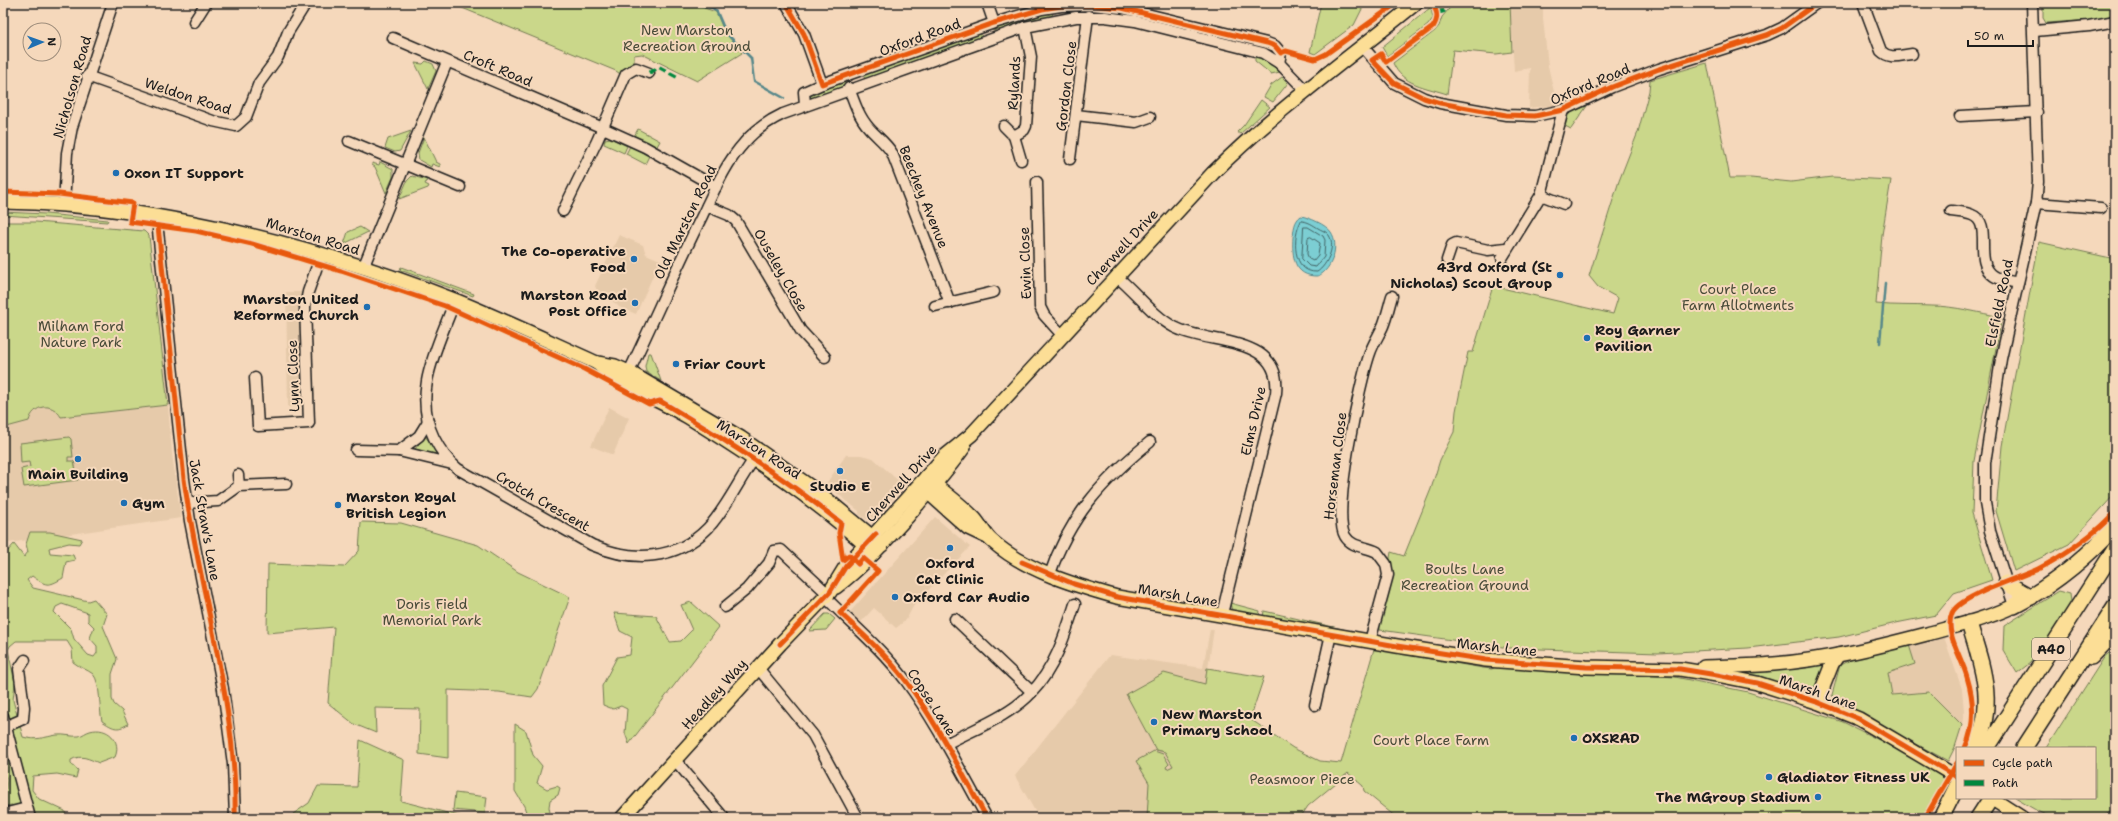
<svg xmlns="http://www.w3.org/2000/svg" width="2118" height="821" font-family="'Shantell Sans',sans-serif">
<rect width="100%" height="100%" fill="#f5d8bb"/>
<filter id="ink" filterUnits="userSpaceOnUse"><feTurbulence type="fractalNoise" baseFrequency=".025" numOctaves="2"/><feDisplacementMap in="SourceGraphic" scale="8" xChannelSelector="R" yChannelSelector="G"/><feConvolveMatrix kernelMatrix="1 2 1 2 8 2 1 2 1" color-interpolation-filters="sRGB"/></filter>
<g filter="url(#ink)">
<g fill="#e6caaa">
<polygon points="1510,3 1543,3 1543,18 1548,66 1557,105 1529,108 1530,68 1514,71"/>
<polygon points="619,235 643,245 646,254 660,260 636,314 619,307 615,303 599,295 595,286"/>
<polygon points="286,292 305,292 305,406 288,407"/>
<polygon points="168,405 172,454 181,518 8,543 3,488 3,428 29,421 31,414 38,408 47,406 53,407 61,417"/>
<polygon points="609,407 629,418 613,455 591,446"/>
<polygon points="846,455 861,455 873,458 904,486 875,519 866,519 859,514 859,511 826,484"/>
<polygon points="935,517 970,547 914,605 906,620 896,628 874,608 861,622 850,612"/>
<polygon points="1210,629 1214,629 1208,668 1264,677 1250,719 1245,818 1039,818 1015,776 1110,655 1203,668"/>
<polygon points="1943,634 1962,689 1964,711 1962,725 1929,692 1892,696 1888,673 1915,664 1909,645"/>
</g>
<g fill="#cad78a" stroke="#737a53" fill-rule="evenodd">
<polygon points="450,3 700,3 704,8 716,12 724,31 742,53 697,81 642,54 634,55 634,63 623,76 616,71"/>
<polygon points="1321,3 1365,3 1354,25 1315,54 1310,52"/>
<polygon points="1436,3 1449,3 1443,10 1439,9 1437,5 1431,9 1433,18 1428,25 1387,56 1382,47"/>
<path d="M1454,3H1510L1512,52L1496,54L1453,50L1447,94C1426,87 1402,85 1393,63L1435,31L1439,26L1442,17Z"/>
<polygon points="2043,3 2115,3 2115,15 2093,20 2046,23 2043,18"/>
<polygon points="1053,12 1052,16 1000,31 999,29 993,31 992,28 1037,13"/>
<polygon points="980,32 982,37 865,79 863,75 854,78"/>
<polygon points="1255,55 1270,63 1280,72 1271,74 1255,61"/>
<polygon points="426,61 433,64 436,71 428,89 415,63 423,64"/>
<path d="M1707,63L1730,178H1751L1791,182L1832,177L1891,180L1882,235L1876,304C1895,306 1913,305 1932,306C1955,306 1979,313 2002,317L1974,461L1972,513L1992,580L1954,593L1936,615L1896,623L1839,637L1748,648L1658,653L1510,648L1380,630L1379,622L1391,552L1404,556L1431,489L1440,460L1454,432L1456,411L1468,352H1473L1493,286L1613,314L1618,298L1598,287L1589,276L1619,181L1638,132L1649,91L1650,80Z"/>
<polygon points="1282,77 1288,83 1273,102 1264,97 1271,85"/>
<polygon points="847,79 848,85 814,98 809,97 809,94"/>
<polygon points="1261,100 1270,107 1240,134 1237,132 1244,125"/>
<polygon points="1587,106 1571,129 1565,126 1568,113"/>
<polygon points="638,129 660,141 655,150 633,138"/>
<polygon points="411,131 400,151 395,152 385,148 388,139"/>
<polygon points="424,137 436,162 440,164 440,167 432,164 431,167 419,160 418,153"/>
<polygon points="610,138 627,146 624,153 604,144 605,139"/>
<polygon points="630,146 649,156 645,164 626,154"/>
<polygon points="380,162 393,169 393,177 386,193 375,167 372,165 372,163 379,165"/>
<polygon points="412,176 427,180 425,184 429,186 428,188 399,199 407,181"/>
<polygon points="3,212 46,214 108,220 107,222 3,215"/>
<path d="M3,222H36L144,231L149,236L168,405L61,417C52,401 33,405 29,421L3,428Z"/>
<polygon points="360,227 368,232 344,244 348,232"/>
<polygon points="2039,242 2115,259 2115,494 2069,544 2014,571 1996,511 2002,446"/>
<polygon points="401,267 474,294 473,296 400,270"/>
<polygon points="648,353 651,353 661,381 646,372 645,366"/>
<polygon points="425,436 437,452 436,455 415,449"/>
<polygon points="69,437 71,439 73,457 68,457 68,461 74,461 78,480 24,487 21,469 30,467 29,462 21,463 20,443"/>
<polygon points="361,522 401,523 478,545 518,572 570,597 538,689 532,697 499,692 448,690 448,758 419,754 420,709 375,708 376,733 354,724 328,703 334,627 267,633 268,564 344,567 359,551"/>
<path d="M30,532H50L82,539L79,544L69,543L49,548L50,553L73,555L75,560L66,562L63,578C48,587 46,586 32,576L27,580L33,588L88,601L94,599L107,614L103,626L117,659L112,674V699L114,704L122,711L128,724C117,731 113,728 102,721C99,709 101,683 93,674C88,670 79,667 73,662L72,649L67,641H16L10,646L8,650L15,683L13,700L18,719L9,718L7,710L3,704V554L7,552L14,544L24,557L28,552L26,544ZM62,604L88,613V621L94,627L90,638L97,646V653L94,657L88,655L74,639L71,629L54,612L56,607Z"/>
<polygon points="2059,591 2070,594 2072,609 2030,663 2017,673 2003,650 2004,626"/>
<polygon points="691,602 719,627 629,744 625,733 627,709 621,706 613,709 603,705 602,686 617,657 630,655 632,637 620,631 614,613 656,616 670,642 681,641 692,630 681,605"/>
<polygon points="1230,603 1260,611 1259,616 1232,611"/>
<polygon points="1264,611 1351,631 1263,617"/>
<polygon points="825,614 829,614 835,619 826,630 809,631"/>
<polygon points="1909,645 1915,664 1888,673 1892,695 1929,692 1962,725 1955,747 1948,761 1836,701 1832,695 1840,665 1850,660"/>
<polygon points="1374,649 1483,668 1492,669 1497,666 1675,677 1748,692 1843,722 1891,746 1945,778 1921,818 1397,818 1364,791 1363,786 1348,773 1308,806 1300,818 1147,818 1149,783 1136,761 1154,751 1163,754 1169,764 1166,767 1167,769 1173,766 1165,752 1156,750 1126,694 1164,673 1205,684 1207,668 1264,677 1250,719 1293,748 1320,761 1341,763"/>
<polygon points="2115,649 2115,810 2098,818 2055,818 2041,813 2015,798 2095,798 2095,748 2046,748 2105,656"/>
<polygon points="1827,662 1814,694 1809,695 1720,671"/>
<polygon points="515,724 526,731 533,755 542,766 537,783 547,789 557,786 560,788 558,795 550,800 549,807 551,818 528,818 524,806 515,791"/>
<path d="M18,726H20L23,737C37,741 44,737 57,735C64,734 72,737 79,736C83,735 86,732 90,731C108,726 122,741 115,757L99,763C89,759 81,754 71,760V764L78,770L76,778L57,774L33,776L32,790L39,799L65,811L66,818H3L22,814L12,805L3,806V793L6,789L7,779L3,770L6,748H3V735Z"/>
<polygon points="360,740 404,760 401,801 467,818 296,818 293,814 309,803 318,786 357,787"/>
<polygon points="455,793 487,797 485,813 453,810"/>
</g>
<path fill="#7cced3" stroke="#56878a" d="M1301,216C1308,217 1327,225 1331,232C1340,245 1332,270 1318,276C1293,277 1292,255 1293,237C1294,229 1294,221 1301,216Z"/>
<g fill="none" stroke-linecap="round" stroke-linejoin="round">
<g stroke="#426365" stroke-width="1">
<path d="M1301,221C1308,221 1313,225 1318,228C1321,230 1325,231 1327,233C1338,243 1327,266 1317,272C1292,273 1292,237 1301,221Z"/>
<polygon points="1304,227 1308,227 1323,236 1325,240 1324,257 1316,267 1309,266 1302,259"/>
<polygon points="1311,237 1320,243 1318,255 1313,261 1309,259 1307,254 1308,238"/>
</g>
<g stroke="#56878a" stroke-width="2.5">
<polyline points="702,3 703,6 713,8 717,12 726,33 751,58 754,81 784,98"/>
<polyline points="1880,343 1885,283"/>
</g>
<g stroke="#1c1c1c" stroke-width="13">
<g id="minor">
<polyline points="786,3 804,34 822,84"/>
<polyline points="987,3 994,23"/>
<path d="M1863,3L1881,51C1890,60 1901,55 1912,54"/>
<polyline points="194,22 206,3"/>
<polyline points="2035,31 2089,26 2115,21"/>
<polyline points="393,38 603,128 645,147 716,187"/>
<polyline points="1363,47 1394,83 1424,98 1440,103 1506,115 1535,116 1563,110 1612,87 1659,69 1767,35 1782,28 1817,3"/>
<polyline points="87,76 213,121 236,126 246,117 259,83 278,57 288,32 306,3"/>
<path d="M849,88C854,102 859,117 869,128C877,137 886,143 892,153L950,303"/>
<polyline points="805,104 804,92 822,84 994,23 1042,9 1061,6 1091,5 1122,8 1267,43 1275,46 1281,53 1279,63"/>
<polyline points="1076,115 1136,122 1150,117"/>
<polyline points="1960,116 2037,112"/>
<polyline points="1004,126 1014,136 1021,160"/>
<polyline points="1014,136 1024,130 1026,126 1031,57 1025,27"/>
<polyline points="349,141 460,187"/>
<polyline points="1070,159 1088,16"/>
<polyline points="1037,182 1040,307 1044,315 1062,335"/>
<polyline points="1541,195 1564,204"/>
<polyline points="2036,203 2101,208"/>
<polyline points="64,204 67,153 72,127 113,3"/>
<polyline points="707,206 729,215 736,221 801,331 825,357"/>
<polyline points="563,211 597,141 626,74 636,68 649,73"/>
<path d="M1951,211C1957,212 1966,212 1972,215C1994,223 1972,262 1994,276C2000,280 2010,281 2018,283"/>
<polyline points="159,216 158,231 184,479 190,521 223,689 233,764 235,818"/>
<polyline points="1502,258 1541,195 1563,110"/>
<polyline points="1447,260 1452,245 1456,243 1488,250 1506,248"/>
<polyline points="363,268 447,62"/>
<path d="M1116,276C1136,292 1152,315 1174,327C1209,346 1282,334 1276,393L1222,614"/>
<path d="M455,300C439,345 411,391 434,438C440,450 447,460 458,469L592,545C632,562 676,561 708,528C726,509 739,480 754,459"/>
<polyline points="935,306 994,292"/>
<polyline points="255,378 258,426 309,423 305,306 308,292 321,255"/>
<path d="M626,378C652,325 675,270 702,216C714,191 725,164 744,143C755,130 768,121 783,114L1025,27L1076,17H1105L1135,21L1263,53L1279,63L1305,90"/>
<polyline points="356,450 399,451 452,464"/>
<polyline points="399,451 419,436 427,423"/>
<polyline points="238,475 239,486"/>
<polyline points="187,503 218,501 239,486 286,484"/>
<path d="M1050,574C1069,517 1104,479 1150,442"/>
<path d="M825,597C853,625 883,650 906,681C937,723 961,772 987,818"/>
<polyline points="2014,606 1990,531 1985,503 1985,463 2001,359 2036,203 2038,182 2032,3"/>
<polyline points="725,607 747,589 769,563 774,551 781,550 828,594"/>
<polyline points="955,619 1032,692"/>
<path d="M1370,641L1388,575L1386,564L1377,552C1366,546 1352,548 1345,536C1331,514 1360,381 1370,353C1373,344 1379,335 1383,326C1387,316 1389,306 1392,296"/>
<polyline points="758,668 813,735 858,818"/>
<polyline points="1315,705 1331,634"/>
<polyline points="3,716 30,818"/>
<polyline points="7,726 23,719 24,707 19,669 25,660"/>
<path d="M946,744C974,729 1010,716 1032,692C1055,668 1065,635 1075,604"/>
<polyline points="675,760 724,818"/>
<polyline points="3,814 27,808"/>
</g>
</g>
<g stroke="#1c1c1c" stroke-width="16">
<g id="major">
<path d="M3,202C159,205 312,244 457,301C504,320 550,342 597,363L615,366L629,372L741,438L818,492L882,545"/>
<path d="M597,363C623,387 658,399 688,417C754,458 817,500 874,553"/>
<path d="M926,477C942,491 961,504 975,519C981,526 985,535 992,541C1026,571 1074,585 1117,597L1397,646L1486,660L1586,667L1680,669L1717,675L1757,683L1817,702L1859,719L1957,777"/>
<polyline points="922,487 968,528 987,537"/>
<path d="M836,587C863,567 885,541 908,516C927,493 947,471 964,447"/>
<path d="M1704,667C1727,666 1751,666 1774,664C1826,660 1877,647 1927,634C1956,626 1986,619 2014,606"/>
<polyline points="1817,702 1832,664 1838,655"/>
<polyline points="1991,798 2022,818"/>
<path d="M622,818L780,644L830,592L846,566L944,457L971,435L1213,173C1276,110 1348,59 1416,3"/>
</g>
</g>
<g stroke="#1c1c1c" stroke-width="18">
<g id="highway">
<polyline points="2006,583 2031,597"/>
<path d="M2014,606C2053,585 2086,559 2115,526"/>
<path d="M1969,623C1982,666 1997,704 1975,748"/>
<polyline points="2091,657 2109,638 2115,636"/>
<polyline points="1987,748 2115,549"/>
<polyline points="2024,748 2115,607"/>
<polyline points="1941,818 1957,786"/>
<polyline points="1978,818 1991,798"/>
</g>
</g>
<use href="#minor" stroke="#f5d8bb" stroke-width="10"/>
<use href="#major" stroke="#fcde96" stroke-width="13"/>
<use href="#highway" stroke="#fcde96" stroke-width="15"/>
<g stroke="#00873e" stroke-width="4" stroke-dasharray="8 4" stroke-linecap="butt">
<polyline points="1437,13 1444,11 1451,3"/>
<polyline points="649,73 659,67 679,78"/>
</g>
<g stroke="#f5d8bb" stroke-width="8">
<g id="cycleway">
<polyline points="786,3 804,34 822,84 994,23 1042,9 1061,6 1091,5 1122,8 1267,43 1275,46 1281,53 1286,51 1315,59 1326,54 1397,3"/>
<path d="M1431,3C1438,11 1439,18 1433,27L1386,62L1381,54L1372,60L1394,83L1424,98L1440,103L1506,115L1535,116L1563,110L1612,87L1659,69L1767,35L1782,28L1817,3"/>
<path d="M3,192L59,194L133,203L130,222L196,231L252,244L341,271L445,306L584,369L649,404L660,401C723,438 784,477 841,523L839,533L843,560L849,555L858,564L863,558L878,571L840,613C863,634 887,656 906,681C937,723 961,772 987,818"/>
<path d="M158,226L184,479C199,591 238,705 235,818"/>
<polyline points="1022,562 1074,584 1117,597 1397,646 1486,660 1586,667 1680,669 1717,675 1757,683 1817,702 1859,719 1957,777"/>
<polyline points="780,644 830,592 846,566 876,534"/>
<path d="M1965,748C1975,726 1974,700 1967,677C1962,657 1944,633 1952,613C1959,596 2019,578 2038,569C2060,558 2100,531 2115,511"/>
<polyline points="1925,818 1957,763"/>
</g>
</g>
<use href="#cycleway" stroke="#e8590c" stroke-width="5"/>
</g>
</g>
<g fill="#1f6fb2" stroke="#f5d8bb" stroke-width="1.5">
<circle cx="116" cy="173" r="4"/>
<circle cx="634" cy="259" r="4"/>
<circle cx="1560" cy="275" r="4"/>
<circle cx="635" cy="303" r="4"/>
<circle cx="367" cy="307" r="4"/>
<circle cx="1587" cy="338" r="4"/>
<circle cx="676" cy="364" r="4"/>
<circle cx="78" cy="459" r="4"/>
<circle cx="840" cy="471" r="4"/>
<circle cx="124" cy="503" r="4"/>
<circle cx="338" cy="505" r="4"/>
<circle cx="950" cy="548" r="4"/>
<circle cx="895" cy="597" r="4"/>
<circle cx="1154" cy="722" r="4"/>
<circle cx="1574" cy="738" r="4"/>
<circle cx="1769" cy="777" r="4"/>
<circle cx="1818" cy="797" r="4"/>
</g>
<g text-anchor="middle" stroke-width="4" stroke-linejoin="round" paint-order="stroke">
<rect fill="#f5d8bb" stroke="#5d544c" stroke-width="1" x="2032" y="638" width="38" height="22" rx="3"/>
<g font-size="13" font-weight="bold" fill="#1c1c1c">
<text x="2051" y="654">A40</text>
</g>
<g font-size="14" fill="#484b38" stroke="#f5d8bb">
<text x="687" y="35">New Marston<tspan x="687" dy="16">Recreation Ground</tspan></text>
<text x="1738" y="294">Court Place<tspan x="1738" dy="16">Farm Allotments</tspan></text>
<text x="81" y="331">Milham Ford<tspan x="81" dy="16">Nature Park</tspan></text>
<text x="1465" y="574">Boults Lane<tspan x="1465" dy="16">Recreation Ground</tspan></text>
<text x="432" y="609">Doris Field<tspan x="432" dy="16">Memorial Park</tspan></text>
<text x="1431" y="745">Court Place Farm</text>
<text x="1302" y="784">Peasmoor Piece</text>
</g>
<g font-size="14" fill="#1c1c1c" stroke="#f5d8bb">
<text transform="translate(920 37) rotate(-20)" y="5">Oxford Road</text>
<text transform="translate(498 68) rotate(23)" y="5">Croft Road</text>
<text transform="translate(1014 83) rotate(-87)" y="5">Rylands</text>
<text transform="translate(1590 84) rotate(-23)" y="5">Oxford Road</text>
<text transform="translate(1066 86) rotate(-83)" y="5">Gordon Close</text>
<text transform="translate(72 87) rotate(-74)" y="5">Nicholson Road</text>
<text transform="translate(188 96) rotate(18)" y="5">Weldon Road</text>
<text transform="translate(924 197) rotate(68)" y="5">Beechey Avenue</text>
<text transform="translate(685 222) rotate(-64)" y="5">Old Marston Road</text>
<text transform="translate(313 236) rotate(17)" y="5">Marston Road</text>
<text transform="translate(1122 247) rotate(-47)" y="5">Cherwell Drive</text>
<text transform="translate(1025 263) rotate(-92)" y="5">Ewin Close</text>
<text transform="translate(781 270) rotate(60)" y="5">Ouseley Close</text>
<text transform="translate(1999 303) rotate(-78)" y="5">Elsfield Road</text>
<text transform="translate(293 376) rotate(-92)" y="5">Lynn Close</text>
<text transform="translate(1253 421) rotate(-77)" y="5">Elms Drive</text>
<text transform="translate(759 449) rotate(33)" y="5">Marston Road</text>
<text transform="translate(1335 466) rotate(-83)" y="5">Horseman Close</text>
<text transform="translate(901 483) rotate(-48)" y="5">Cherwell Drive</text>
<text transform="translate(543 501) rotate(30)" y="5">Crotch Crescent</text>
<text transform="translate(205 520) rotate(80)" y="5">Jack Straw's Lane</text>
<text transform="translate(1178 595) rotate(10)" y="5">Marsh Lane</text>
<text transform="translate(1497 647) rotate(6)" y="5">Marsh Lane</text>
<text transform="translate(1818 692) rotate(19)" y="5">Marsh Lane</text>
<text transform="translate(714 694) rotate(-48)" y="5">Headley Way</text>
<text transform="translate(932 702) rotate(57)" y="5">Copse Lane</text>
</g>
<g font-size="14" font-weight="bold" fill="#1c1c1c" stroke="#f5d8bb" text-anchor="start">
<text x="124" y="178">Oxon IT Support</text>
<text x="626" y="256" text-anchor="end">The Co-operative<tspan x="626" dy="16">Food</tspan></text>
<text x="1552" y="272" text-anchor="end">43rd Oxford (St<tspan x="1552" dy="16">Nicholas) Scout Group</tspan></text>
<text x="627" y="300" text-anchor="end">Marston Road<tspan x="627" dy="16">Post Office</tspan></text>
<text x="359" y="304" text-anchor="end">Marston United<tspan x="359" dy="16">Reformed Church</tspan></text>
<text x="1595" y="335">Roy Garner<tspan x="1595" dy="16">Pavilion</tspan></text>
<text x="684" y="369">Friar Court</text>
<text x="78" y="479" text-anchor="middle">Main Building</text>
<text x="840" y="491" text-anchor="middle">Studio E</text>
<text x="346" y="502">Marston Royal<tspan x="346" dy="16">British Legion</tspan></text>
<text x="132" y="508">Gym</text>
<text x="950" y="568" text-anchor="middle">Oxford<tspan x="950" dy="16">Cat Clinic</tspan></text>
<text x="903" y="602">Oxford Car Audio</text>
<text x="1162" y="719">New Marston<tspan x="1162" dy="16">Primary School</tspan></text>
<text x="1582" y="743">OXSRAD</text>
<text x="1777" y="782">Gladiator Fitness UK</text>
<text x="1810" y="802" text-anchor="end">The MGroup Stadium</text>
</g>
</g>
<rect width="2118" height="821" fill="none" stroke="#f5d8bb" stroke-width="16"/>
<rect x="8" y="8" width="2102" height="805" fill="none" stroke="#1c1c1c" stroke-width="1.5" filter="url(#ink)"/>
<rect x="1956" y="747" width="140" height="52" fill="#f5d8bb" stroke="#9e8d7b"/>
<rect x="1964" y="760" width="20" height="6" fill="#e8590c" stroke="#9e8d7b"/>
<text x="1992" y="767" font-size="12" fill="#1c1c1c">Cycle path</text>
<rect x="1964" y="780" width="20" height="6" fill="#00873e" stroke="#9e8d7b"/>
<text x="1992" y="787" font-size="12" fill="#1c1c1c">Path</text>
<g transform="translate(42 42) rotate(88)"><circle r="19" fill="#f5d8bb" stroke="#9e8d7b"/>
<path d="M0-3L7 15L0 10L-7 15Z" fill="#1f6fb2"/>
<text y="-6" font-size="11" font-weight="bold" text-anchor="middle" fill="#1c1c1c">N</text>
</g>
<path d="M1968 40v6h65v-6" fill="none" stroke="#1c1c1c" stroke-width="2"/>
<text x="1974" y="40" font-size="12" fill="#1c1c1c" stroke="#f5d8bb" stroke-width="3" paint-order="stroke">50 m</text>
</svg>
